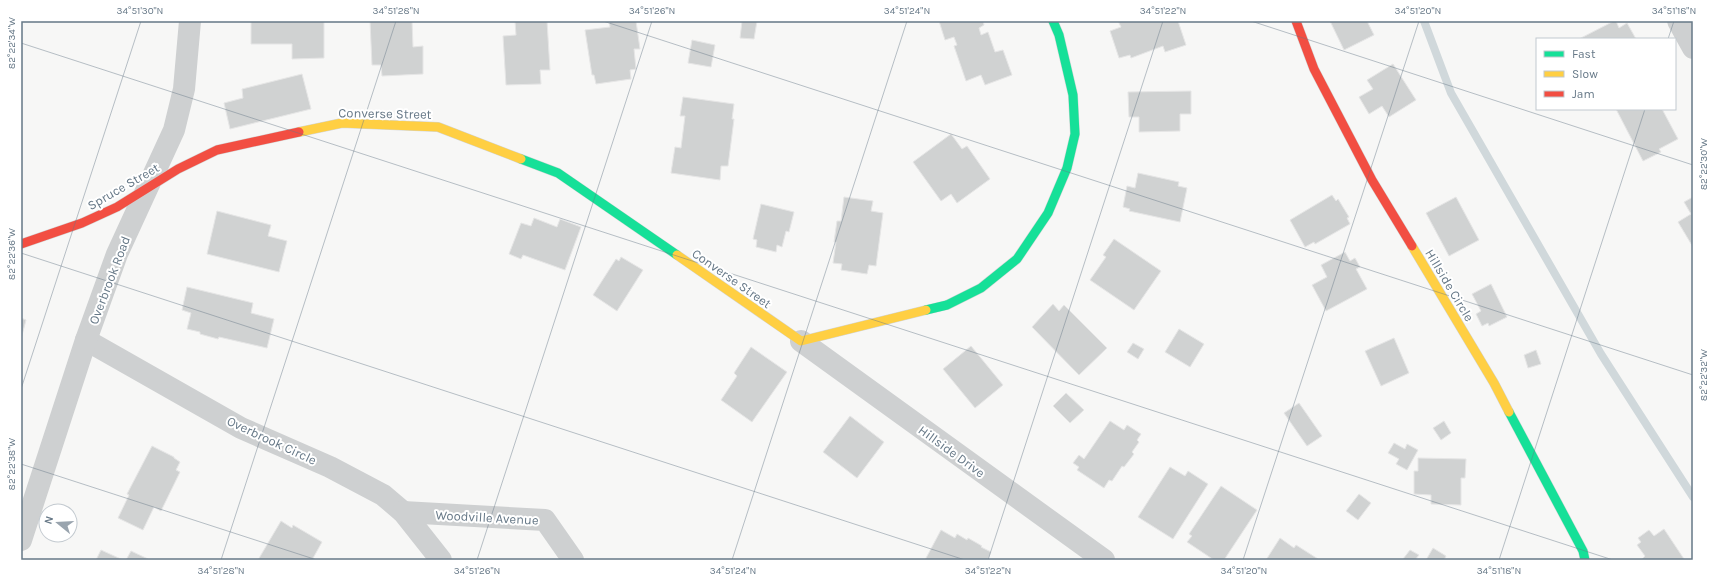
<svg xmlns="http://www.w3.org/2000/svg" width="1714" height="581" font-family="Karla,sans-serif">
<rect width="100%" height="100%" fill="#f7f7f6"/>
<g fill="none" stroke-linecap="round" stroke-linejoin="round">
<polyline stroke="#d0d8db" stroke-width="8" points="1424,21 1451,93 1601,354 1693,497"/>
</g>
<g fill="#d0d2d2" stroke="#e6e6e6">
<polygon points="251,21 324,21 324,58 292,59 292,44 251,44"/>
<polygon points="370,21 412,21 413,47 423,46 423,74 382,76 381,65 372,65"/>
<polygon points="515,21 547,21 550,70 540,70 541,84 506,85 503,36 516,35"/>
<polygon points="609,21 636,21 640,49 634,49 636,69 630,70 631,79 596,84 594,75 592,75 585,30 610,27"/>
<polygon points="742,21 757,21 754,39 740,38"/>
<polygon points="939,21 983,21 984,25 979,28 981,35 988,32 995,52 1003,50 1012,75 985,85 981,75 966,81 954,46 957,45 954,37 945,40"/>
<polygon points="1118,21 1178,21 1186,45 1165,52 1163,46 1131,58 1130,55 1119,58 1110,31 1121,27"/>
<polygon points="1330,21 1367,21 1374,35 1344,50"/>
<polygon points="1614,21 1616,21 1619,28 1627,23 1636,39 1579,39"/>
<polygon points="692,40 715,45 711,67 688,63"/>
<polygon points="1393,64 1416,100 1389,117 1382,106 1369,114 1359,97 1373,89 1367,80"/>
<polygon points="302,74 311,109 230,129 224,103 243,98 242,89"/>
<polygon points="1191,91 1191,114 1180,114 1180,131 1139,132 1139,117 1129,117 1128,92"/>
<polygon points="683,97 734,104 732,119 734,119 728,166 721,166 720,180 671,173 675,147 681,148 685,116 680,116"/>
<polygon points="1616,109 1662,109 1678,139 1659,149 1661,152 1643,161"/>
<polygon points="951,134 962,149 967,146 990,179 957,203 951,194 941,201 913,162"/>
<polygon points="1138,173 1179,182 1178,186 1187,188 1180,222 1129,211 1130,209 1123,207 1127,186 1135,188"/>
<polygon points="1332,195 1336,201 1338,199 1349,217 1347,218 1350,224 1315,244 1314,242 1305,247 1290,220"/>
<polygon points="844,197 873,201 871,211 883,213 876,266 869,265 867,274 841,270 842,264 833,263 836,242 834,242 837,221 841,221"/>
<polygon points="1456,197 1479,240 1449,256 1426,213"/>
<polygon points="1693,197 1693,247 1678,222 1691,214 1684,202"/>
<polygon points="761,204 794,212 789,232 786,231 782,247 777,245 776,252 756,247 757,240 753,239"/>
<polygon points="217,211 271,225 268,236 287,241 279,272 207,254"/>
<polygon points="534,218 557,227 560,219 581,227 565,270 523,255 521,259 509,254 521,223 531,226"/>
<polygon points="1114,239 1161,271 1134,310 1090,280 1106,257 1103,255"/>
<polygon points="1345,252 1350,261 1355,258 1360,267 1356,269 1367,289 1326,311 1312,285 1327,277 1321,265"/>
<polygon points="621,257 643,270 617,311 593,295 616,259 619,261"/>
<polygon points="1491,284 1507,317 1489,326 1488,323 1482,326 1476,314 1481,311 1472,294"/>
<polygon points="187,287 253,303 251,313 274,319 267,348 219,337 218,339 200,334 200,332 187,329 191,313 182,310"/>
<polygon points="1053,304 1059,311 1064,305 1107,348 1079,375 1032,327"/>
<polygon points="21,318 26,320 21,339"/>
<polygon points="1179,329 1204,344 1190,367 1165,352"/>
<polygon points="1394,338 1409,373 1381,386 1365,351"/>
<polygon points="1133,343 1144,349 1138,359 1127,352"/>
<polygon points="971,346 1003,385 975,408 943,369"/>
<polygon points="751,347 787,372 752,422 721,400 737,376 734,373"/>
<polygon points="1536,350 1541,364 1528,368 1524,355"/>
<polygon points="1066,393 1084,410 1070,423 1053,406"/>
<polygon points="1299,403 1322,436 1307,446 1284,413"/>
<polygon points="850,416 884,442 857,478 823,452"/>
<polygon points="1110,421 1124,430 1127,425 1141,434 1137,440 1139,442 1132,452 1134,454 1124,467 1122,466 1112,481 1109,480 1104,488 1077,470 1079,467 1073,463 1079,455 1084,459"/>
<polygon points="1444,421 1451,433 1441,440 1433,428"/>
<polygon points="1394,443 1405,449 1407,444 1418,450 1407,470 1396,464 1399,459 1388,453"/>
<polygon points="152,446 174,457 174,458 180,462 176,470 180,472 161,511 154,507 143,530 118,518 129,495 127,494"/>
<polygon points="1418,458 1466,459 1465,478 1461,478 1461,505 1431,504 1431,495 1414,494 1414,471 1418,471"/>
<polygon points="1170,467 1185,476 1188,471 1208,484 1173,539 1138,517"/>
<polygon points="1221,486 1257,510 1224,560 1214,560 1187,542 1192,536 1189,534"/>
<polygon points="1359,494 1371,503 1358,520 1346,511"/>
<polygon points="281,521 292,528 293,525 322,542 312,560 258,560"/>
<polygon points="1664,529 1684,559 1682,560 1641,560 1645,556 1637,545 1641,542 1638,538 1649,530 1654,536"/>
<polygon points="941,530 955,538 957,534 967,540 968,538 982,546 981,547 991,552 988,559 990,560 925,560"/>
<polygon points="1280,538 1294,548 1296,545 1318,559 1266,560"/>
<polygon points="1433,548 1446,556 1444,560 1426,560"/>
<polygon points="101,550 123,560 96,560"/>
<polygon points="1410,550 1419,555 1415,560 1404,560 1403,559"/>
<polygon points="131,551 148,559 147,560 126,560"/>
</g>
<g fill="none" stroke-linecap="round" stroke-linejoin="round">
<g stroke="#d3d5d5" stroke-width="10">
<g id="fast">
<polyline points="521,159 558,173 677,255"/>
<polyline points="926,310 947,305 981,288 1017,259 1048,213 1067,168 1075,134 1073,95 1059,35 1053,21"/>
<polyline points="1509,412 1583,551 1585,560"/>
</g>
</g>
<g stroke="#d3d5d5" stroke-width="10">
<g id="slow">
<polyline points="299,132 342,123 438,127 521,159"/>
<polyline points="1412,246 1494,383 1509,412"/>
<polyline points="677,255 801,341 926,310"/>
</g>
</g>
<g stroke="#d3d5d5" stroke-width="10">
<g id="jam">
<polyline points="1296,21 1314,69 1372,180 1412,246"/>
<polyline points="21,244 82,223 117,207 178,169 217,150 299,132"/>
</g>
</g>
<g stroke="#ced0d1" stroke-width="22">
<polyline points="1678,21 1693,48"/>
<polyline points="86,340 241,428 330,467 383,495 403,512 441,560"/>
<polyline points="801,341 1104,560"/>
<polyline points="403,512 545,520 573,560"/>
<polyline points="21,540 86,340 117,254 174,130 184,89 190,21"/>
</g>
<use href="#fast" stroke="#16e098" stroke-width="9"/>
<use href="#slow" stroke="#ffcf43" stroke-width="9"/>
<use href="#jam" stroke="#f24e42" stroke-width="9"/>
</g>
<path fill="none" stroke="#667887" stroke-width="1" stroke-opacity="0.45" d="M603,21L1693,375M1251,21L1693,165M1668,39L1674,21M21,43L1613,560M21,253L965,560M21,389L141,21M21,464L317,560M221,560L396,21M477,560L652,21M732,560L907,21M988,560L1163,21M1243,560L1419,21M1499,560L1645,109"/>
<g text-anchor="middle" stroke-width="4" stroke-linejoin="round" paint-order="stroke">
<g font-size="13" fill="#667887" stroke="#fff">
<text transform="translate(385 113) rotate(1)" y="5">Converse Street</text>
<text transform="translate(123 186) rotate(-30)" y="5">Spruce Street</text>
<text transform="translate(732 278) rotate(35)" y="5">Converse Street</text>
<text transform="translate(109 280) rotate(-69)" y="5">Overbrook Road</text>
<text transform="translate(1450 285) rotate(59)" y="5">Hillside Circle</text>
<text transform="translate(272 440) rotate(25)" y="5">Overbrook Circle</text>
<text transform="translate(952 451) rotate(36)" y="5">Hillside Drive</text>
<text transform="translate(487 517) rotate(3)" y="5">Woodville Avenue</text>
</g>
</g>
<rect width="1714" height="581" fill="none" stroke="#ffffff" stroke-width="44"/>
<rect x="1536" y="38" width="140" height="72" fill="#ffffff" stroke="#c2c9cf"/>
<rect x="1544" y="51" width="20" height="6" fill="#16e098" stroke="#c2c9cf"/>
<text x="1572" y="58" font-size="12" fill="#667887">Fast</text>
<rect x="1544" y="71" width="20" height="6" fill="#ffcf43" stroke="#c2c9cf"/>
<text x="1572" y="78" font-size="12" fill="#667887">Slow</text>
<rect x="1544" y="91" width="20" height="6" fill="#f24e42" stroke="#c2c9cf"/>
<text x="1572" y="98" font-size="12" fill="#667887">Jam</text>
<g transform="translate(58 523) rotate(288)"><circle r="19" fill="#ffffff" stroke="#c2c9cf"/>
<path d="M0-3L7 15L0 10L-7 15Z" fill="#99a4ae"/>
<text y="-6" font-size="11" font-weight="bold" text-anchor="middle" fill="#667887">N</text>
</g>
<rect x="22" y="22" width="1670" height="537" fill="none" stroke="#667887" stroke-width="1.5"/>
<g font-size="10" text-anchor="middle" fill="#667887">
<text x="140" y="14">34°51'30"N</text>
<text x="396" y="14">34°51'28"N</text>
<text x="652" y="14">34°51'26"N</text>
<text x="907" y="14">34°51'24"N</text>
<text x="1163" y="14">34°51'22"N</text>
<text x="1418" y="14">34°51'20"N</text>
<text x="1674" y="14">34°51'18"N</text>
<text transform="translate(11 43) rotate(-90)" y="4">82°22'34"W</text>
<text transform="translate(1703 164) rotate(-90)" y="4">82°22'30"W</text>
<text transform="translate(11 254) rotate(-90)" y="4">82°22'36"W</text>
<text transform="translate(1703 375) rotate(-90)" y="4">82°22'32"W</text>
<text transform="translate(11 464) rotate(-90)" y="4">82°22'38"W</text>
<text x="221" y="574">34°51'28"N</text>
<text x="477" y="574">34°51'26"N</text>
<text x="733" y="574">34°51'24"N</text>
<text x="988" y="574">34°51'22"N</text>
<text x="1244" y="574">34°51'20"N</text>
<text x="1499" y="574">34°51'18"N</text>
</g>
</svg>
